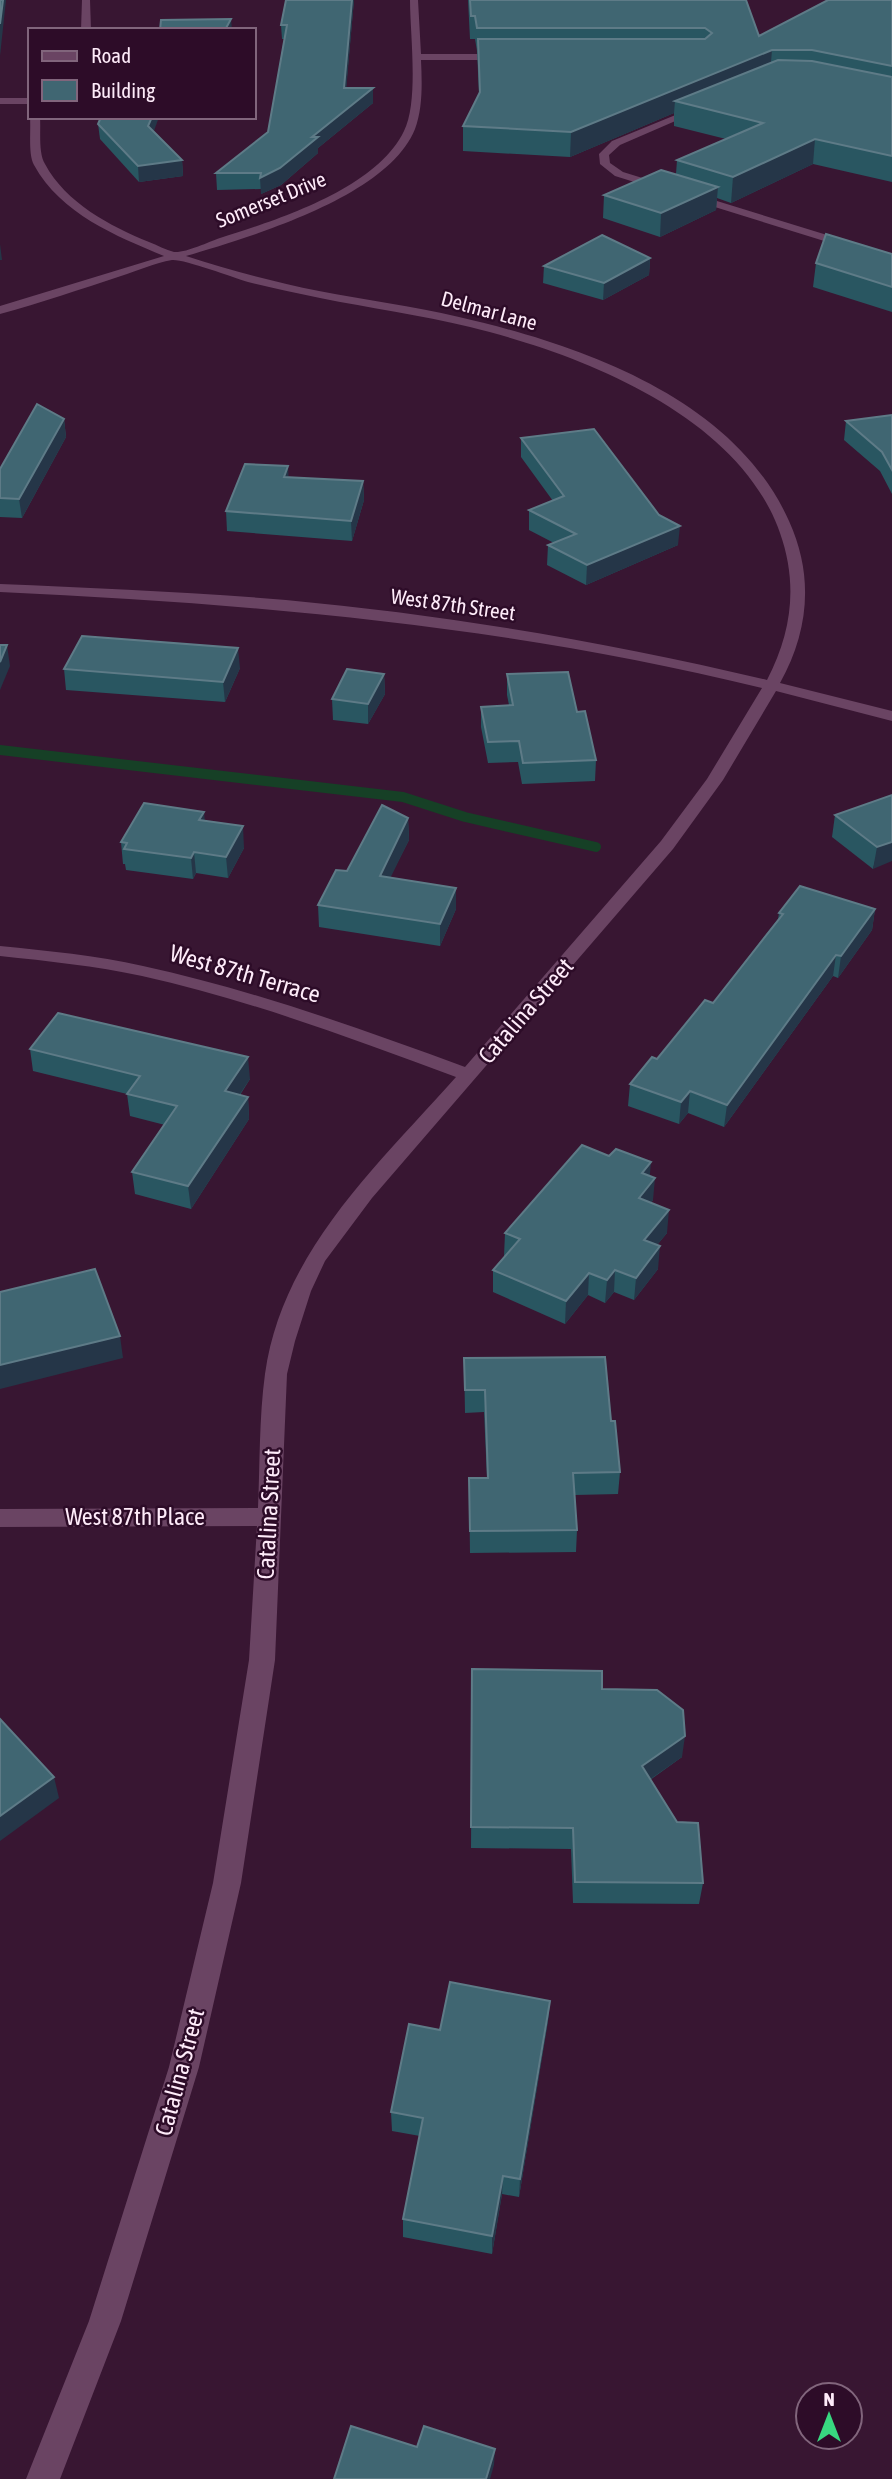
<svg xmlns="http://www.w3.org/2000/svg" width="892" height="2479" font-family="'Asap Condensed',sans-serif">
<rect width="100%" height="100%" fill="#381632"/>
<g fill="none" stroke-linecap="round" stroke-linejoin="round">
<polyline stroke="#164026" stroke-width="10" points="0,750 403,797 465,817 596,847"/>
<g fill="#6a4463" fill-rule="evenodd">
<polygon points="82,0 90,0 91,30 81,30"/>
<path d="M410,0H418L421,54H503L508,57L503,60H421C422,82 423,108 415,129C388,197 250,237 186,256C229,270 274,282 319,291C365,300 412,306 459,317C581,345 734,398 789,521C814,576 809,631 780,683L892,711V721L776,691L723,780L673,849L372,1198L325,1261L311,1291L295,1341L287,1374L275,1660L241,1883L199,2067L121,2321L60,2479H26L89,2321L169,2067L213,1883L249,1660L257,1526L0,1527V1509L258,1508C260,1464 259,1418 265,1374C282,1251 378,1165 456,1077C353,1039 250,1000 142,976C95,966 48,961 0,956V946C48,951 96,955 143,966C253,990 359,1028 465,1067L661,841L707,779L762,688C508,626 260,604 0,592V584C95,588 191,592 286,600C447,615 609,642 767,680C792,632 798,584 780,533C739,415 581,354 470,327C420,315 370,308 320,298C296,293 271,288 248,282C232,277 184,259 172,260C155,263 137,271 121,276C81,289 41,303 0,314V306L164,256C116,236 61,214 34,165C28,154 31,131 30,117H40C41,130 38,153 45,164C66,203 110,226 149,242C157,245 166,250 174,252C186,253 208,242 220,238C277,220 376,189 404,131C419,101 410,34 410,0Z"/>
<rect x="0" y="98" width="30" height="6"/>
<polygon points="695,107 703,109 620,145 609,155 610,163 623,172 892,255 892,262 615,176 600,164 599,154 612,141"/>
</g>
</g>
<g fill="#295661">
<polygon points="286,0 354,0 346,88 373,103 318,148 318,153 281,185 261,194 261,189 217,190 216,173 268,132 284,39 282,39 281,25"/>
<polygon points="468,0 746,0 759,36 892,0 892,182 813,164 731,203 717,198 716,210 660,237 603,218 604,195 676,174 677,160 726,139 674,126 674,113 570,157 463,151 463,126 479,94 477,51 475,39 470,39"/>
<polygon points="98,124 154,131 182,160 183,176 139,182 100,139"/>
<polygon points="892,254 892,312 813,287 816,263"/>
<polygon points="650,258 649,275 603,300 543,283 544,266"/>
<polygon points="892,415 892,494 880,471 844,440 846,421"/>
<polygon points="64,419 66,437 22,518 0,517 0,469"/>
<polygon points="521,438 678,545 586,585 547,565 548,545 554,543 529,530 529,510 553,501 521,457"/>
<polygon points="288,477 363,481 364,500 352,541 227,531 226,511"/>
<polygon points="240,668 225,702 66,690 64,669"/>
<polygon points="384,674 385,694 368,724 333,720 332,699"/>
<polygon points="507,674 577,712 596,760 595,781 522,784 518,762 488,763 481,727 481,707 509,705 507,695"/>
<polygon points="892,795 873,869 832,837 835,815"/>
<polygon points="408,818 409,840 390,877 456,909 440,946 319,927 318,905 347,871"/>
<polygon points="205,821 244,848 228,878 196,873 193,879 126,870 125,864 123,864 121,842"/>
<polygon points="875,909 872,930 838,978 833,976 724,1127 688,1113 679,1124 628,1106 630,1084 657,1059 713,1003 778,919 779,913"/>
<polygon points="30,1049 250,1079 240,1095 248,1097 249,1119 191,1209 135,1194 132,1172 165,1125 130,1116 127,1094 33,1071"/>
<polygon points="609,1156 650,1176 653,1200 651,1203 667,1233 657,1245 658,1269 634,1300 614,1292 605,1303 588,1295 565,1324 493,1292 493,1270 505,1256 504,1256 505,1233"/>
<polygon points="464,1358 611,1421 620,1472 618,1494 575,1495 577,1530 576,1552 470,1553 469,1478 487,1478 484,1412 465,1413"/>
<polygon points="472,1669 602,1689 682,1757 650,1780 703,1883 699,1904 573,1903 571,1849 471,1848"/>
<polygon points="550,2001 548,2021 519,2197 502,2194 492,2254 403,2237 403,2219 420,2136 392,2131 391,2112 440,2030"/>
</g>
<g fill="#253648">
<polygon points="3,0 6,0 0,56 0,24"/>
<polygon points="352,0 354,0 345,103 344,88"/>
<polygon points="231,19 232,30 225,30"/>
<polygon points="772,50 770,74 675,101 674,113 570,157 571,132"/>
<polygon points="373,88 373,103 318,148 318,153 281,185 261,194 260,178"/>
<polygon points="152,117 159,117 150,142 148,126"/>
<polygon points="815,139 813,164 731,203 733,177"/>
<polygon points="182,160 183,176 139,182 138,166"/>
<polygon points="718,187 716,210 660,237 661,213"/>
<polygon points="0,244 2,260 0,260"/>
<polygon points="650,258 649,275 603,300 604,283"/>
<polygon points="64,419 66,437 22,518 19,499"/>
<polygon points="288,466 289,485 284,477"/>
<polygon points="363,481 364,500 352,541 351,521"/>
<polygon points="680,526 678,545 586,585 587,565"/>
<polygon points="7,645 10,666 0,690 0,662"/>
<polygon points="238,648 240,668 225,702 223,682"/>
<polygon points="384,674 385,694 368,724 368,704"/>
<polygon points="204,812 206,833 199,820"/>
<polygon points="408,818 409,840 381,897 380,876"/>
<polygon points="243,826 244,848 228,878 226,857"/>
<polygon points="892,842 892,861 873,869 877,847"/>
<polygon points="194,852 196,873 193,879 191,858"/>
<polygon points="456,888 456,909 440,946 440,924"/>
<polygon points="875,909 872,930 838,978 841,956"/>
<polygon points="836,955 833,976 724,1127 727,1105"/>
<polygon points="248,1057 250,1079 227,1113 225,1091"/>
<polygon points="690,1091 688,1113 679,1124 681,1102"/>
<polygon points="248,1097 249,1119 191,1209 188,1186"/>
<polygon points="651,1162 649,1185 642,1173"/>
<polygon points="655,1178 653,1200 637,1220 639,1198"/>
<polygon points="669,1210 667,1233 643,1262 644,1240"/>
<polygon points="660,1246 658,1269 634,1300 636,1278"/>
<polygon points="615,1270 614,1292 605,1303 607,1280"/>
<polygon points="589,1273 588,1295 565,1324 566,1301"/>
<polygon points="120,1336 123,1358 0,1389 0,1365"/>
<polygon points="685,1736 682,1757 639,1787 642,1766"/>
<polygon points="54,1777 59,1798 0,1841 0,1816"/>
<polygon points="550,2001 548,2021 519,2197 520,2179"/>
<polygon points="503,2176 502,2194 492,2254 492,2236"/>
<polygon points="495,2449 494,2465 490,2479 486,2479"/>
</g>
<g fill="#406672" stroke="#5e7b87" stroke-width="2">
<polygon points="0,0 3,0 0,24"/>
<polygon points="286,0 352,0 344,88 373,88 312,137 318,137 280,168 260,178 261,173 216,173 268,132 287,25 281,25"/>
<polygon points="470,0 746,0 759,36 828,0 892,0 892,66 812,50 772,50 571,132 463,126 480,92 478,39 705,39 712,33 705,28 477,28 475,16 471,16"/>
<polygon points="231,19 225,30 160,30 161,20"/>
<polygon points="778,60 812,61 892,77 892,156 815,139 733,177 677,160 763,123 675,101"/>
<polygon points="101,117 152,117 148,126 182,160 138,166 98,124"/>
<polygon points="661,170 718,187 661,213 604,195"/>
<polygon points="826,234 892,254 892,287 816,263"/>
<polygon points="602,235 650,258 604,283 544,266"/>
<polygon points="37,404 64,419 19,499 0,498 0,469"/>
<polygon points="892,415 892,470 882,452 846,421"/>
<polygon points="594,429 659,515 680,526 587,565 548,545 576,534 529,510 564,496 521,438"/>
<polygon points="245,464 288,466 284,477 363,481 351,521 226,511"/>
<polygon points="82,636 238,648 223,682 64,669"/>
<polygon points="0,645 7,645 0,662"/>
<polygon points="347,669 384,674 368,704 332,699"/>
<polygon points="568,672 577,712 585,711 596,760 523,763 519,741 488,742 481,707 513,705 507,674"/>
<polygon points="892,795 892,842 877,847 835,815"/>
<polygon points="144,803 204,812 199,820 243,826 226,857 194,852 191,858 124,849 127,843 121,842"/>
<polygon points="382,805 408,818 380,876 456,888 440,924 318,905 336,870 347,871"/>
<polygon points="800,886 875,909 841,956 836,955 727,1105 690,1091 681,1102 630,1084 652,1057 657,1059 705,1000 713,1003 783,914 779,913"/>
<polygon points="58,1013 248,1057 225,1091 248,1097 188,1186 132,1172 177,1106 127,1094 140,1076 30,1049"/>
<polygon points="582,1145 609,1156 616,1149 651,1162 642,1173 655,1178 639,1198 669,1210 644,1240 660,1246 636,1278 615,1270 607,1280 589,1273 566,1301 493,1270 520,1239 505,1233"/>
<polygon points="95,1269 120,1336 0,1365 0,1292"/>
<polygon points="605,1357 611,1421 615,1421 620,1472 573,1473 577,1530 470,1531 469,1478 488,1478 485,1390 465,1390 464,1358"/>
<polygon points="472,1669 602,1671 602,1689 657,1690 683,1710 685,1736 642,1766 677,1822 698,1823 703,1883 575,1882 573,1828 471,1827"/>
<polygon points="0,1719 54,1777 0,1816"/>
<polygon points="450,1982 550,2001 520,2179 503,2176 492,2236 403,2219 423,2118 391,2112 409,2024 440,2030"/>
<polygon points="351,2426 417,2447 424,2426 495,2449 486,2479 334,2479"/>
</g>
<g text-anchor="middle" stroke-width="5" stroke-linejoin="round" paint-order="stroke">
<g font-size="21" fill="#feebf9" stroke="#2d0c28">
<text transform="translate(271 200) rotate(-22)" y="7">Somerset Drive</text>
<text transform="translate(489 311) rotate(15)" y="7">Delmar Lane</text>
<text transform="translate(453 605) rotate(8)" y="7">West 87th Street</text>
</g>
<g font-size="24" fill="#feebf9" stroke="#2d0c28">
<text transform="translate(245 974) rotate(16)" y="8">West 87th Terrace</text>
<text transform="translate(526 1011) rotate(-49)" y="8">Catalina Street</text>
<text transform="translate(269 1514) rotate(-87)" y="8">Catalina Street</text>
<text x="135" y="1525">West 87th Place</text>
<text transform="translate(180 2072) rotate(-75)" y="8">Catalina Street</text>
</g>
</g>
<rect x="28" y="28" width="228" height="91" fill="#2d0c28" stroke="#81657c" stroke-width="2"/>
<rect x="42" y="51" width="35" height="10" fill="#6a4463" stroke="#81657c" stroke-width="2"/>
<text x="91" y="63" font-size="21" fill="#feebf9">Road</text>
<rect x="42" y="80" width="35" height="21" fill="#406672" stroke="#81657c" stroke-width="2"/>
<text x="91" y="98" font-size="21" fill="#feebf9">Building</text>
<g transform="translate(829 2416)"><circle r="33" fill="#2d0c28" stroke="#81657c" stroke-width="2"/>
<path d="M0-5L12 26L0 18L-12 26Z" fill="#38d880"/>
<text y="-10" font-size="19" font-weight="bold" text-anchor="middle" fill="#feebf9">N</text>
</g>
</svg>
